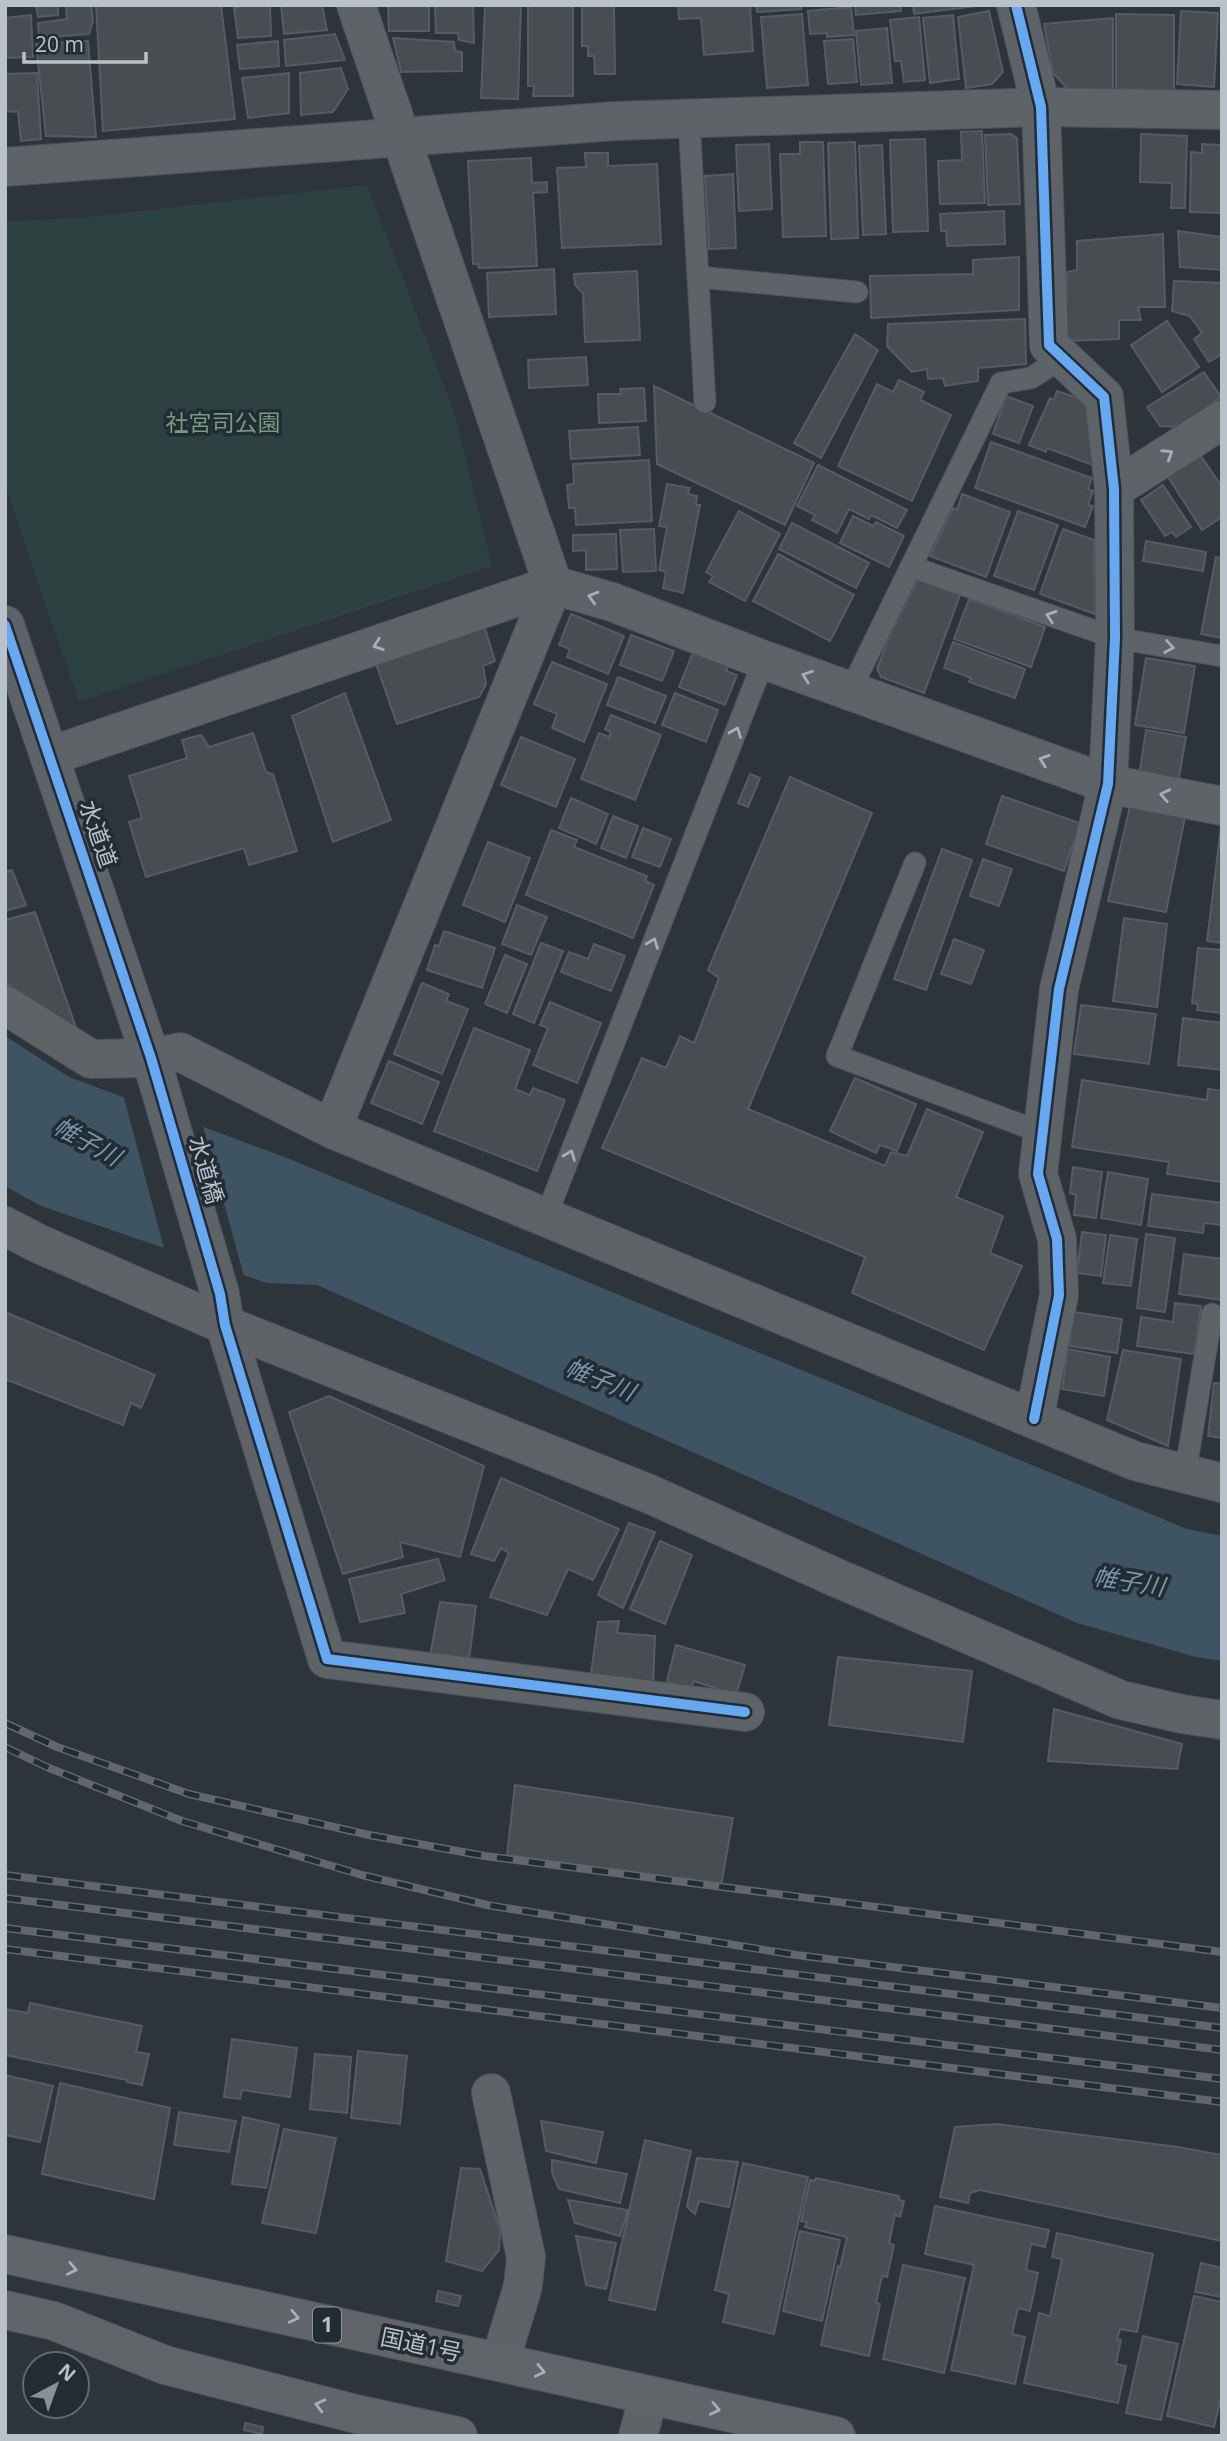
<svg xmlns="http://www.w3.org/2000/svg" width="1227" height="2441" font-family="'Open Sans','Noto Sans JP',sans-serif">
<rect width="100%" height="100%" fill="#2d353a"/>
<polygon fill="#2d4240" points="367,185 454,412 492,566 79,702 5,485 5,222 88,217"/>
<polygon fill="#3e5463" points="5,1036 69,1077 287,1158 1187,1529 1222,1536 1222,1661 1196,1657 1077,1623 317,1285 267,1283 41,1206 5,1186"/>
<polygon fill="#2d353a" points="123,1094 202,1123 245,1280 165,1252"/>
<g fill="#474d51" stroke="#565c61" stroke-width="2">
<polygon points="36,5 58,5 58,15 38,17"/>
<polygon points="66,5 91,5 93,21 89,34 39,38 38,23 67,19"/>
<polygon points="96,5 221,5 235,119 103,131"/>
<polygon points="248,5 270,5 271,36 238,38 234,8"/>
<polygon points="281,5 322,5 327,30 284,34"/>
<polygon points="388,5 429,5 429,31 389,31"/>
<polygon points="435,5 473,5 474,43 459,40 458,33 436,33"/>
<polygon points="485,5 521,5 518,99 481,98"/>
<polygon points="573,5 573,96 533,96 534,86 528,86 528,6"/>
<polygon points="582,5 614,5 615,74 595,74 594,56 588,56 588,46 582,46"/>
<polygon points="678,5 750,5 753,51 704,55 701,18 679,19"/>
<polygon points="756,5 801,5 801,9 757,12"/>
<polygon points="855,5 900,5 901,11 856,15"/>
<polygon points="913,5 984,5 914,14"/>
<polygon points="851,7 854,35 827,37 827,33 810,34 808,11"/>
<polygon points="989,11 1003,72 992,84 966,88 958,17"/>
<polygon points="1181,11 1218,13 1214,87 1177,84"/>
<polygon points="802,14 808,85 767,88 761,17"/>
<polygon points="1116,14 1174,15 1174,90 1116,89"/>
<polygon points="31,15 33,57 5,58 5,18"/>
<polygon points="953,15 959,79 930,83 923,18"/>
<polygon points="919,17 925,80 904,82 901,61 895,61 890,20"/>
<polygon points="1113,18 1113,89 1068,89 1053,73 1044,24"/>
<polygon points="887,28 892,83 861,85 856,31"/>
<polygon points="335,34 345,60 286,66 284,40"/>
<polygon points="393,38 454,42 455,51 462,52 462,71 401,72"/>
<polygon points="853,39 857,82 828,84 824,41"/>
<polygon points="88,41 96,137 46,136 36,44"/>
<polygon points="278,41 279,66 240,69 237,45"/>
<polygon points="341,68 348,89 333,112 301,115 300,73"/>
<polygon points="37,73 41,139 21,141 18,112 5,111 5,74"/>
<polygon points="289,73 289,113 248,118 242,78"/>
<polygon points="982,131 985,203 940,204 938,161 962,160 961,132"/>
<polygon points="1011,134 1017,138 1020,204 988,205 985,135"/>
<polygon points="1141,134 1187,136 1185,208 1171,208 1172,183 1140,182"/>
<polygon points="925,139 928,231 893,232 890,140"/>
<polygon points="800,142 823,142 826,236 783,237 780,154 800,154"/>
<polygon points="855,142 858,238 831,239 828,143"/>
<polygon points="769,144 772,209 739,211 736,145"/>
<polygon points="1202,144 1222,145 1222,213 1190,212 1191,152 1202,153"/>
<polygon points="882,145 886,234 863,235 859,146"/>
<polygon points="585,153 608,153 608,166 657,164 661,244 562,248 557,168 586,167"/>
<polygon points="531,158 532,183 547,182 547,192 533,193 537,266 479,268 478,264 473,264 468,161"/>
<polygon points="733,174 736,248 709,249 705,176"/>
<polygon points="1004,211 1005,244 947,246 946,231 941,231 940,214"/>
<polygon points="1178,231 1222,237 1222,270 1180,267"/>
<polygon points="1163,234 1165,307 1138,307 1141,320 1119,320 1119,339 1066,341 1067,272 1077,270 1077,241"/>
<polygon points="1019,257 1019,310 871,318 870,276 973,274 973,260"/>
<polygon points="554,269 556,314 489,317 487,273"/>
<polygon points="637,271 640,340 585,342 583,293 575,285 574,274"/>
<polygon points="1174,281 1222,283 1222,354 1209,362 1194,339 1202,333 1190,316 1172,311"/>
<polygon points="1025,319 1026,364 978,368 978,381 945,386 943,378 928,379 927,369 912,372 887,346 888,324"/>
<polygon points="1167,321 1199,367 1162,392 1131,345"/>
<polygon points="855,334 878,350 821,458 794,443"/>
<polygon points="586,357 588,385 529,388 528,360"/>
<polygon points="1204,372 1221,397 1181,427 1160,426 1147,407"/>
<polygon points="899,380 924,392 920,400 951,415 912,501 838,466 877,384 893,392"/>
<polygon points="654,386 814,463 785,525 657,464"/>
<polygon points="644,388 646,421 599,423 598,394 621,394 620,389"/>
<polygon points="1057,391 1089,402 1093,465 1047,448 1046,452 1029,445 1050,398 1054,400"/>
<polygon points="1006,396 1033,406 1019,443 993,434"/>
<polygon points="638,427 640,455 571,459 569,431"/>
<polygon points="991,442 1092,478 1088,489 1093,491 1088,505 1093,506 1085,527 975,488"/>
<polygon points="1201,456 1222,487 1222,517 1202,530 1168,477"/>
<polygon points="649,460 652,521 576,525 575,508 569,508 567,485 574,484 573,464"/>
<polygon points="818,465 907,510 897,528 871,515 869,519 849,509 837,533 812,520 815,515 797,506"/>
<polygon points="667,484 690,488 688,494 697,496 696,505 700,505 683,593 663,588 666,572 659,570 667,527 659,526"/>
<polygon points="1163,485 1191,527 1176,537 1172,532 1165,536 1141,500"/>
<polygon points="962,494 1010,512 986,577 930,556 953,508 957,510"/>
<polygon points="739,511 780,534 745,601 709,582 713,576 706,572"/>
<polygon points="1018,511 1058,525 1034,590 994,576"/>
<polygon points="853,516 873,526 876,522 904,536 889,567 840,543"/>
<polygon points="792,523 869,563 856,588 779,549"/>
<polygon points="654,529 656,571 623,572 620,530"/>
<polygon points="1063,529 1094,540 1095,614 1040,594"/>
<polygon points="616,534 617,569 586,570 586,550 573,551 573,535"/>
<polygon points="1146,541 1206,552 1203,571 1143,561"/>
<polygon points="778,554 854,595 830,641 753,601"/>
<polygon points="1216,557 1222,558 1222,638 1201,634"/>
<polygon points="918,579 960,595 924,693 881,677 877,669 889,637"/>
<polygon points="969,599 1045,627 1031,667 954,639"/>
<polygon points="571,614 624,636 608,674 567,657 570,649 559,645"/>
<polygon points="484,625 495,661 483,666 486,684 479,697 397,724 375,661"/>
<polygon points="631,635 674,651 662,681 620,665"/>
<polygon points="953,642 1025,669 1015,698 969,682 971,678 944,668"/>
<polygon points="693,652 728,666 726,671 737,675 725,705 679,687"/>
<polygon points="1146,658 1195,666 1184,733 1135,725"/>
<polygon points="552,662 607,684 584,742 552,728 557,714 534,704"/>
<polygon points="618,677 666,696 655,723 607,705"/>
<polygon points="345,693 391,820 333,842 292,716"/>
<polygon points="675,693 718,710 706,742 662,725"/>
<polygon points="611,715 661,735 635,800 581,779 599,733 609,737 611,732 605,729"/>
<polygon points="1146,730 1186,737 1178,783 1139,776"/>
<polygon points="253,733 266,772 273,774 297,851 249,865 244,848 146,877 129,822 142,818 129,776 187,758 182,740 201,735 209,747"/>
<polygon points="521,737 575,759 556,807 501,785"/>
<polygon points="750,774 760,778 748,807 738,803"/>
<polygon points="790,777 872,813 748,1109 885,1166 891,1152 907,1156 927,1109 983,1132 956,1197 1003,1216 990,1253 1022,1266 984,1350 852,1293 865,1257 602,1148 642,1058 666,1068 680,1036 694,1043 719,978 708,970"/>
<polygon points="1002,796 1080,823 1064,871 986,844"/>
<polygon points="571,798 608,814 596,844 559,828"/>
<polygon points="1130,806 1185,817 1166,912 1108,901"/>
<polygon points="613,816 638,826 626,858 601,848"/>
<polygon points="1221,827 1222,827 1222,943 1207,941"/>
<polygon points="643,828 671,839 660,867 632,857"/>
<polygon points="551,830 577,840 574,847 647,876 645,881 654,885 633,938 526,895"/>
<polygon points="488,842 530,858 505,922 463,905"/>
<polygon points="942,849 972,860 926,990 894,979"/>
<polygon points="983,859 1012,869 999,906 970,896"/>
<polygon points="12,870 26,905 5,911 5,872"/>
<polygon points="517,905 547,917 531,955 502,944"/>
<polygon points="35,912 77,1030 5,982 5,920"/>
<polygon points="1124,918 1167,924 1157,1007 1113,1001"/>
<polygon points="444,931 495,948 482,988 427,970 435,945 439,946"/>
<polygon points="954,939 984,950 971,984 941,974"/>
<polygon points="541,943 563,951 534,1023 513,1014"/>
<polygon points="594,944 625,956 611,991 561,972 569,952 588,959"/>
<polygon points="1198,948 1222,950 1222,1013 1197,1010 1198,1004 1192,1003"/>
<polygon points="505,955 527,964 507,1013 485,1004"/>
<polygon points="422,983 449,994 446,1001 468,1009 442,1074 394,1054"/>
<polygon points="550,1002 601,1023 577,1083 533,1065 548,1028 540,1025"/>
<polygon points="1081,1005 1156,1014 1149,1064 1074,1054"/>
<polygon points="1183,1018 1222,1023 1222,1070 1178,1065"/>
<polygon points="474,1028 530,1050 515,1089 530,1095 533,1088 565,1100 537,1171 434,1131"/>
<polygon points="389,1061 439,1082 422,1124 371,1103"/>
<polygon points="855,1078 916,1104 897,1151 880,1145 876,1153 830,1131"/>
<polygon points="1082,1080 1207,1100 1208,1089 1222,1091 1222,1182 1167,1174 1169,1162 1072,1147"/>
<polygon points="1073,1167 1102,1172 1096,1218 1074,1215 1076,1195 1070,1193"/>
<polygon points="1108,1172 1148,1179 1141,1225 1101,1218"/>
<polygon points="1152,1194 1222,1203 1222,1225 1204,1223 1203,1233 1148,1226"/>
<polygon points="1082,1232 1106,1235 1101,1276 1077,1273"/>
<polygon points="1146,1234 1175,1238 1165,1312 1137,1308"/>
<polygon points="1110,1235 1137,1239 1131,1286 1103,1283"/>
<polygon points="1184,1254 1222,1259 1222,1300 1179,1294"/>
<polygon points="1175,1303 1201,1306 1194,1354 1137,1346 1141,1317 1173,1322"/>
<polygon points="5,1312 155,1375 141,1408 131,1403 123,1425 5,1379"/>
<polygon points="1074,1312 1122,1319 1117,1353 1069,1346"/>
<polygon points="1068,1349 1110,1357 1104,1396 1062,1389"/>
<polygon points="1123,1350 1181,1359 1168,1446 1107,1420"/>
<polygon points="1214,1383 1222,1384 1222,1438 1208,1436"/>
<polygon points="329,1396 484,1466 460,1557 400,1542 403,1557 343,1574 289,1412"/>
<polygon points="501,1478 619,1529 593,1580 568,1569 547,1615 490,1597 509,1553 501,1548 494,1561 471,1554"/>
<polygon points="629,1523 655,1532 623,1608 598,1595"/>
<polygon points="660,1541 692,1555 665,1624 630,1609"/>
<polygon points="438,1559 445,1580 401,1594 405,1613 360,1622 349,1579"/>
<polygon points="440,1602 476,1606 468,1668 429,1661"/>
<polygon points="619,1621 617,1633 655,1636 653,1687 591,1674 598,1622"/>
<polygon points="676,1645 745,1665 736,1695 694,1681 690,1690 667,1681"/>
<polygon points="838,1657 972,1671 963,1742 829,1725"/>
<polygon points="1054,1709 1182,1744 1177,1769 1048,1761"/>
<polygon points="515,1785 733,1818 721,1886 507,1855"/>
<polygon points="30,2003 142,2026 136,2052 149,2054 142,2085 127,2082 127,2080 5,2055 5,2009 28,2013"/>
<polygon points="232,2039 297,2048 290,2097 242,2090 240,2099 224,2097"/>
<polygon points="358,2051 407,2056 400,2124 351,2118"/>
<polygon points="315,2054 351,2057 347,2113 310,2109"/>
<polygon points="5,2075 53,2086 40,2142 5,2135"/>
<polygon points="60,2083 170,2108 154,2199 42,2174"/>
<polygon points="179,2112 236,2121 229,2152 174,2145"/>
<polygon points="243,2117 279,2125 266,2188 232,2184"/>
<polygon points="541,2121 603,2132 596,2163 546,2151"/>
<polygon points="997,2124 1178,2147 1222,2155 1222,2241 980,2190 970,2193 968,2203 940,2197 955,2127"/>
<polygon points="284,2129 336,2138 316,2233 262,2223"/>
<polygon points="645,2140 691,2151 655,2310 609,2300"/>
<polygon points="697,2158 738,2162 729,2207 699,2201 695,2214 687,2207"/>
<polygon points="552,2160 627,2174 620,2203 559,2189 552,2173"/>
<polygon points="743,2163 808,2177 774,2334 723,2322 729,2294 715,2290"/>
<polygon points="461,2168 480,2169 500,2230 499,2250 482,2271 446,2261"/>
<polygon points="816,2178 899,2196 899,2200 904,2201 900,2217 895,2215 889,2243 894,2245 887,2277 882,2276 876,2303 880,2304 869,2356 821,2345 838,2266 840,2267 847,2237 805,2227 807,2222 801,2221 810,2180 815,2181"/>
<polygon points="568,2200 628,2210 620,2236 575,2223"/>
<polygon points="935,2206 1049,2230 1045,2247 1031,2244 1026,2270 1038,2273 1030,2311 1018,2308 1012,2334 1025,2337 1015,2384 951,2370 974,2265 925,2254"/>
<polygon points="800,2231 840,2240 822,2321 783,2311"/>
<polygon points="1057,2233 1153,2254 1137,2332 1120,2329 1117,2339 1121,2340 1116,2364 1126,2366 1118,2403 1024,2383 1039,2313 1050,2316 1062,2259 1052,2257"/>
<polygon points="576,2236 616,2243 606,2289 586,2285"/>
<polygon points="1201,2263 1222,2268 1222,2297 1195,2292"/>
<polygon points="903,2265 965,2278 944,2373 883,2359"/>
<polygon points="438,2291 461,2296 458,2306 436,2301"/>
<polygon points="1194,2296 1222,2302 1222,2393 1214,2427 1167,2416"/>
<polygon points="1143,2336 1178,2344 1161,2420 1126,2413"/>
<polygon points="245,2423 263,2427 262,2434 244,2430"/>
</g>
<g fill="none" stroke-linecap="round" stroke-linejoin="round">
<g stroke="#4b5155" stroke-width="23">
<g id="service">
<polyline points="689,119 705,402"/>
<polyline points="698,277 857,292"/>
<polyline points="912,567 1115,638 1222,656"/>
<polyline points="850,691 1001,383 1031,378 1062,358"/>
<polyline points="915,863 837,1056 1043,1133"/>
<polyline points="545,1219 764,660"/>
<polyline points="1185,1474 1212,1314"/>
</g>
</g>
<g stroke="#4b5155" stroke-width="40">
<g id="minor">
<polyline points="1016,5 1041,107 1049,345 1104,397 1114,489 1115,638 1108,784 1059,989 1038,1174 1057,1239 1059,1295 1034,1419"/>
<polyline points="5,167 615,121 1041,107 1222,110"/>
<polyline points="1114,489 1222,420"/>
<polyline points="50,756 553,585 612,602 764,660 1108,784 1222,806"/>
<polyline points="5,1005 91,1059 151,1058 180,1052 332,1129 1135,1461 1222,1483"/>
<polyline points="151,1058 220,1294 225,1325 327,1659 745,1712"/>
<polyline points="332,1129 553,585 356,5"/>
<polyline points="5,1226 37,1243 225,1325 647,1493 837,1578 1121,1700 1182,1714 1222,1720"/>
<polyline points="491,2093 526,2257 523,2286 500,2362"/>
</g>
</g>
<g stroke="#4b5155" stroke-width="40">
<g id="tertiary">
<polyline points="5,625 151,1058"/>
<polyline points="638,2436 649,2395"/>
</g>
</g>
<g stroke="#4a5155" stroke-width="40">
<g id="trunk">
<polyline points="5,2254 836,2436"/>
<polyline points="5,2310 54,2321 165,2365 356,2414 458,2436"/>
</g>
</g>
<use href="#service" stroke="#5e6368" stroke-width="21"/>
<use href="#minor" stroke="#5e6368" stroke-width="38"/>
<use href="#tertiary" stroke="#5e6368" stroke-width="38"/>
<use href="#trunk" stroke="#616569" stroke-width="38"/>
<g stroke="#62676c" stroke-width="8">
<g id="rail">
<polyline points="5,1723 57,1747 189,1794 369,1835 485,1856 1222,1952"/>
<polyline points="5,1747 49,1768 182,1821 362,1875 487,1905 796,1955 1222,2008"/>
<polyline points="5,1875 1222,2028"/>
<polyline points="5,1898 1222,2050"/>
<polyline points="5,1928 1222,2079"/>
<polyline points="5,1949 1222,2102"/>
</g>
</g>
<use href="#rail" stroke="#212c35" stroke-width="5" stroke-dasharray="16" stroke-linecap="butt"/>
<g stroke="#212c35" stroke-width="15">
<g id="cycleway">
<polyline points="1016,5 1041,107 1049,345 1104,397 1114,489 1115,638 1108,784 1059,989 1038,1174 1057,1239 1059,1295 1034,1419"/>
<polyline points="5,625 151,1058 220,1294 225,1325 327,1659 745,1712"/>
</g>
</g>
<use href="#cycleway" stroke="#66a8f1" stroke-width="10"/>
</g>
<defs><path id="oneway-chevron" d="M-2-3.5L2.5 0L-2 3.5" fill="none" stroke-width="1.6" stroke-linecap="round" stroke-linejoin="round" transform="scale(1.75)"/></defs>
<g stroke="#a7afb6">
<use href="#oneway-chevron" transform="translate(1168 454) rotate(-33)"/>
<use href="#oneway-chevron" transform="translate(593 597) rotate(-164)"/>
<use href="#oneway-chevron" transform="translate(1051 616) rotate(-161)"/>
<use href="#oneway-chevron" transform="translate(378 645) rotate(161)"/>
<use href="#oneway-chevron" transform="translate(1169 647) rotate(9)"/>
<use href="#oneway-chevron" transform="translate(807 676) rotate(-160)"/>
<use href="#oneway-chevron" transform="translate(736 732) rotate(-69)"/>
<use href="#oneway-chevron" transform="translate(1044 760) rotate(-161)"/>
<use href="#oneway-chevron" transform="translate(1165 795) rotate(-168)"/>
<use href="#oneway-chevron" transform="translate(653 943) rotate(-69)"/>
<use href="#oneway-chevron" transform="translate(570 1155) rotate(-69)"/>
</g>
<g stroke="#a7afb7">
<use href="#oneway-chevron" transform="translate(72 2269) rotate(12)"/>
<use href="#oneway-chevron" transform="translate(294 2317) rotate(12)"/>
<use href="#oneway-chevron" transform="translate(540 2371) rotate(12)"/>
<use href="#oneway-chevron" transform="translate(320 2405) rotate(-166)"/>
<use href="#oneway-chevron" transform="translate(715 2409) rotate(12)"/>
</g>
<g text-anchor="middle" stroke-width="7" stroke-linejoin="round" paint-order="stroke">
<rect fill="#212c35" stroke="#8b959d" stroke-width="2" x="313" y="2307.5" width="28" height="35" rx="5"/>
<g font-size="21" font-weight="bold" fill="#b9c2ca">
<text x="327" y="2332">1</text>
</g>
<g font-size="23" fill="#799d7b" stroke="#212c35">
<text x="223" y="431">社宮司公園</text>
</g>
<g font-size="23" fill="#b9c2ca" stroke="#212c35">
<text transform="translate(98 834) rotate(71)" y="8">水道道</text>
<text transform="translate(206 1170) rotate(74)" y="8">水道橋</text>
<text transform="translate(421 2345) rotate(12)" y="8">国道1号</text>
</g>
<g font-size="24" font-style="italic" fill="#7c97aa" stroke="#212c35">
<text transform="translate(87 1142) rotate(29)" y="8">帷子川</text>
<text transform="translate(600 1380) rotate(22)" y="8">帷子川</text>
<text transform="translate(1129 1582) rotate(9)" y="8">帷子川</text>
</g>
</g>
<rect width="1227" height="2441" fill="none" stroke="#b9c2ca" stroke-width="14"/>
<g transform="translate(56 2385) rotate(41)"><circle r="33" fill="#212c35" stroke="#5e6871" stroke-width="2"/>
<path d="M0-5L12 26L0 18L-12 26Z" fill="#889198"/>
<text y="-10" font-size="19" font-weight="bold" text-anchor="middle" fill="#b9c2ca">N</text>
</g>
<path d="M24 52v10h122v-10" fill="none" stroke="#b9c2ca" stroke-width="3.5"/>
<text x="35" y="52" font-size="21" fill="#b9c2ca" stroke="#212c35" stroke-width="5" paint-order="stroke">20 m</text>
</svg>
